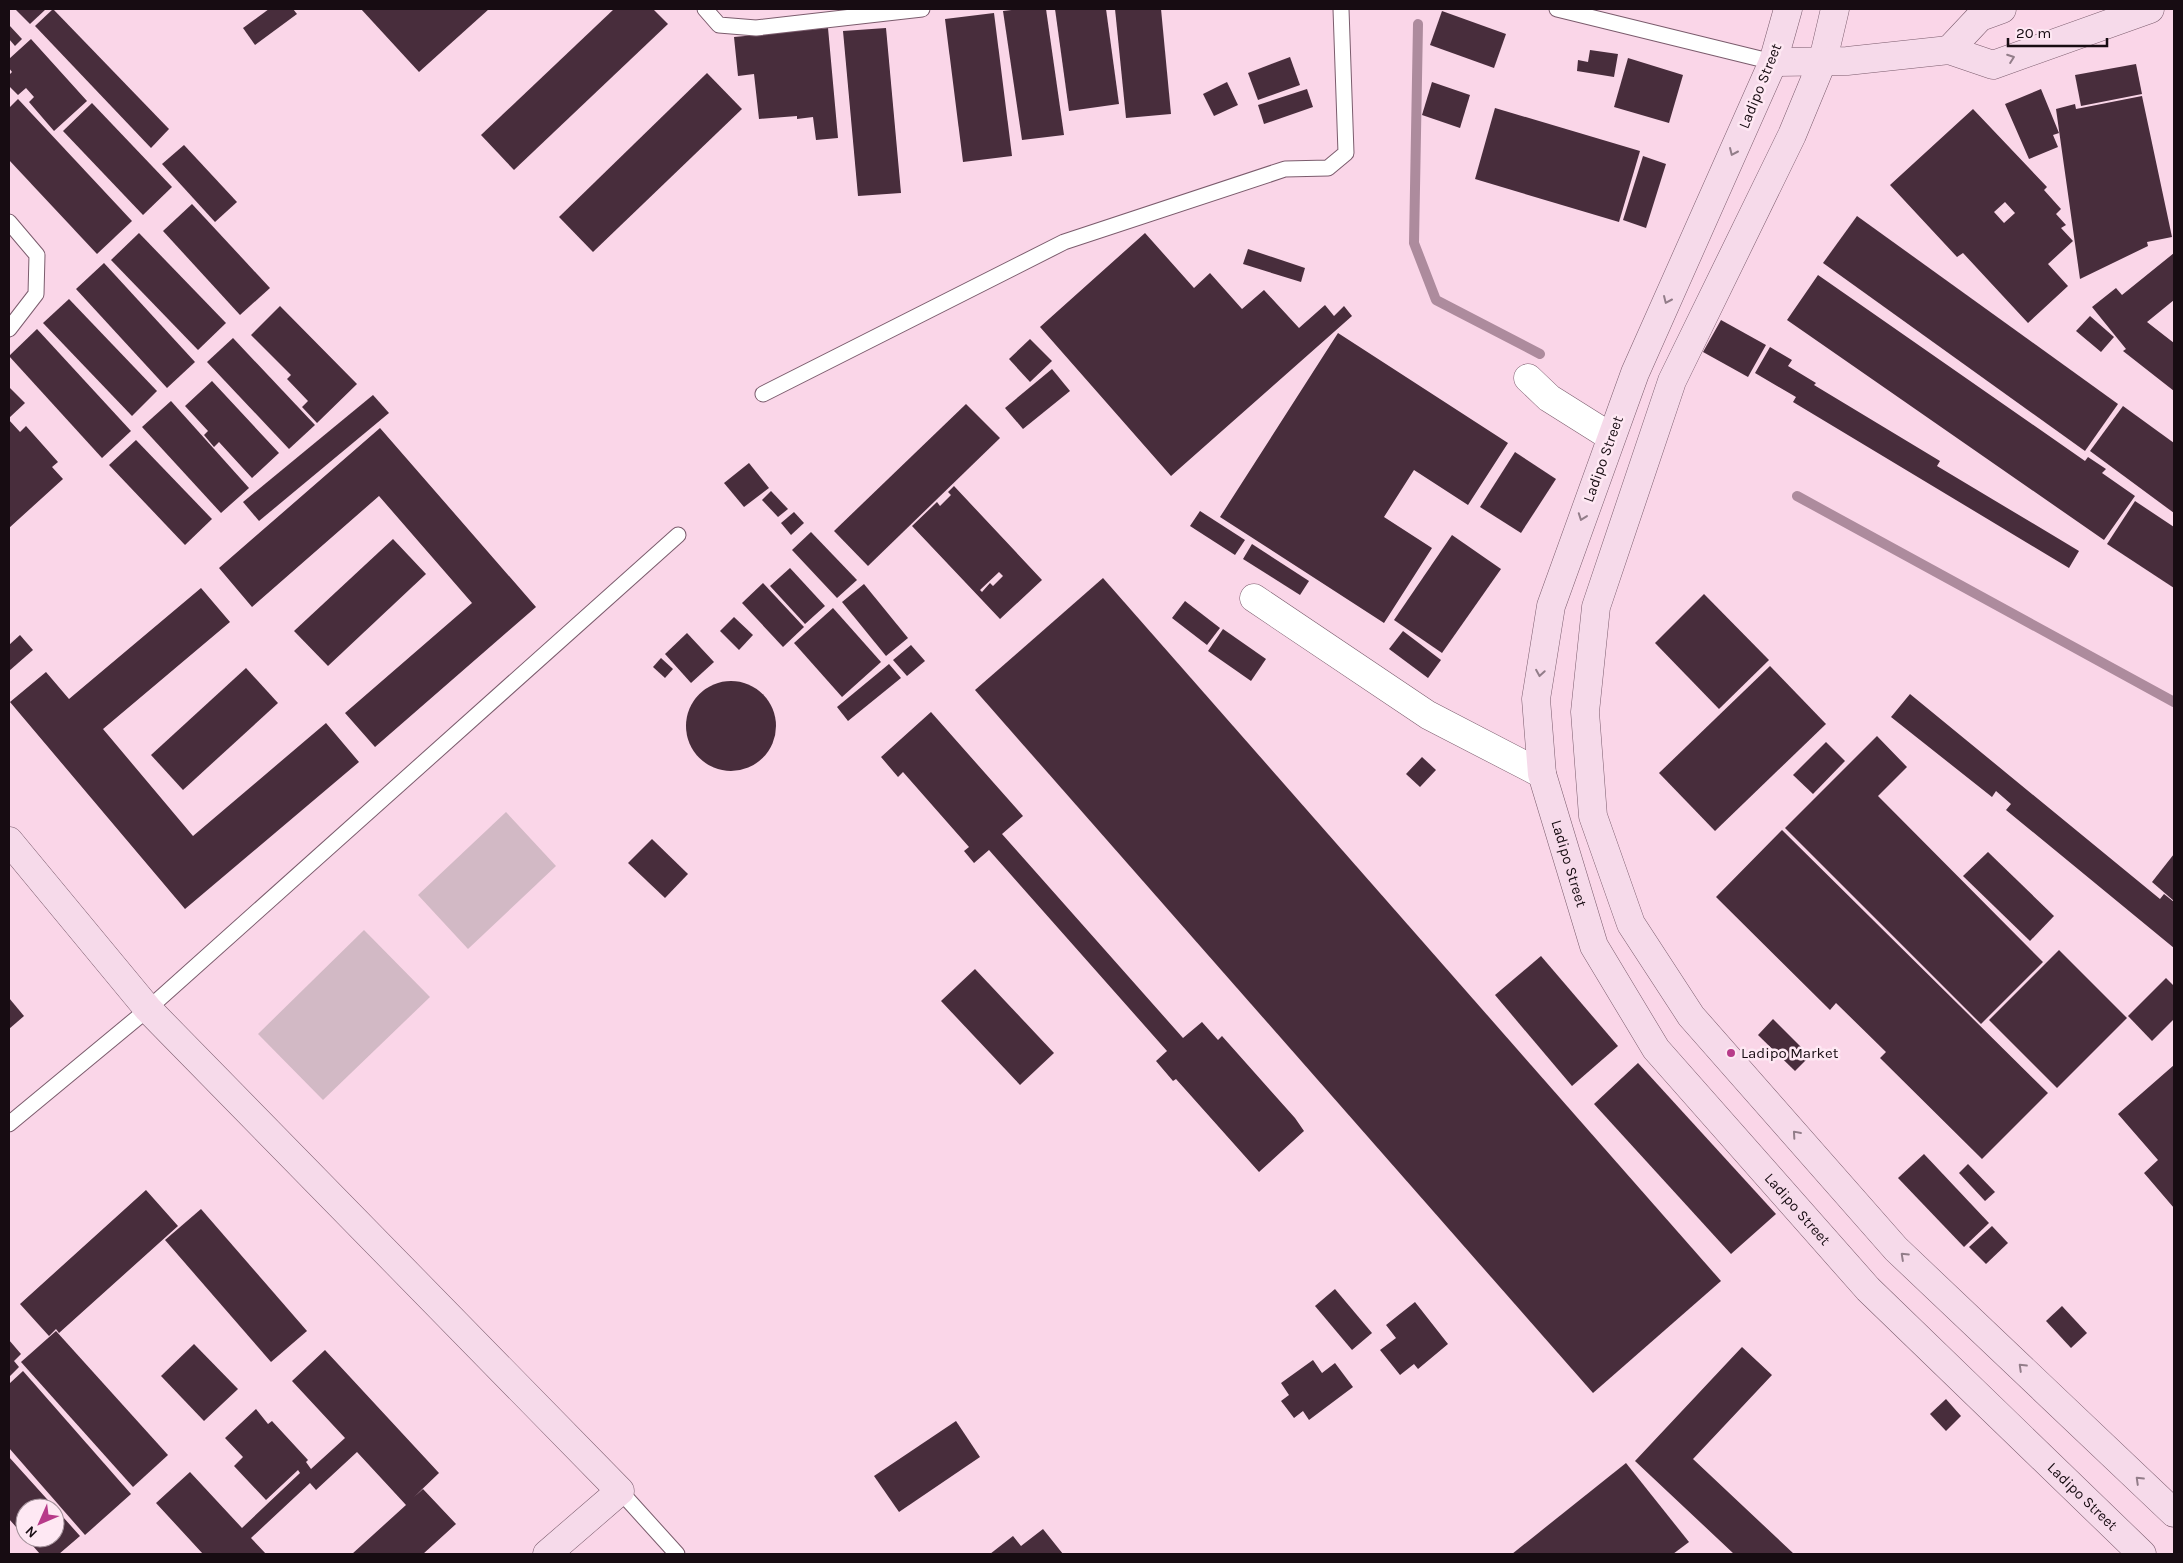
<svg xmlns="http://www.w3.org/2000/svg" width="2183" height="1563" font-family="Karla,sans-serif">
<rect width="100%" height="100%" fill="#fad6e8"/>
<g fill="#d2b9c5">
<polygon points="506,812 556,866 468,949 418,895"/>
<polygon points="364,930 430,997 323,1100 258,1034"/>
</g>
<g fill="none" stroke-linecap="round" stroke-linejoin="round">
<g stroke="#ad8b9d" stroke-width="10">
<polyline points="1418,24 1414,243 1436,300 1540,354"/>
<polyline points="1797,496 2174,702"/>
</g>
</g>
<g fill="#482d3c" fill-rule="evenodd">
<polygon points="15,9 46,9 30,24"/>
<polygon points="53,9 169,129 151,148 35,26"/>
<polygon points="269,9 293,9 297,14 255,45 243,28"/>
<polygon points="361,9 489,9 419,72"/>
<polygon points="614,9 653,9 668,24 514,170 481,135"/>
<polygon points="1021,9 1046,9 1064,135 1022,140 1003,11"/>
<polygon points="1055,9 1106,9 1119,104 1069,111"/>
<polygon points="1115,9 1161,9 1171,114 1126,118"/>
<polygon points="1442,11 1506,34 1494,68 1430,45"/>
<polygon points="994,13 1012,156 963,162 945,19"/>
<polygon points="9,25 22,39 15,46 9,39"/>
<polygon points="828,28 838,138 816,140 813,117 797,119 797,116 759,119 754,74 738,76 734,37"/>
<polygon points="886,28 901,193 858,196 843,31"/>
<polygon points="31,39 87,101 54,131 29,102 34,97 26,88 18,95 9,86 9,75 12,72 9,68 9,59"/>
<polygon points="1590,50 1618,54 1614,77 1577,71 1578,60 1588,62"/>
<polygon points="1290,57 1300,85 1258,100 1248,73"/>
<polygon points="1628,58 1683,75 1669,123 1614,107"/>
<polygon points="2136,64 2142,94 2081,106 2075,75"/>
<polygon points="707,73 742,109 593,252 559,217"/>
<polygon points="1227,82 1238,105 1214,116 1203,94"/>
<polygon points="1432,82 1470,95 1460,128 1422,115"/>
<polygon points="1307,89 1313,107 1264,124 1258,105"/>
<polygon points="2041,89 2059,133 2053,135 2058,147 2029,159 2005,104"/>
<polygon points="2142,96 2172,237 2147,242 2148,246 2080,279 2056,109 2075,104 2076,109"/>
<polygon points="18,99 132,221 97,254 9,160 9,108"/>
<polygon points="92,103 172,187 143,215 63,131"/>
<polygon points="1495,108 1640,151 1619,222 1475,179"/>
<path d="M1973,109L2047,187L2044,190L2061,209L2056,214L2066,225L2061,228L2073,241L2048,264L2068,286L2028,323L1963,253L1957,257L1890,185ZM2005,202L2015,213L2004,223L1994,212Z"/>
<polygon points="184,145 237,202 215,222 162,164"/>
<polygon points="1643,156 1666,164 1646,228 1623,220"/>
<polygon points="192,204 270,288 240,315 163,231"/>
<polygon points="1857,216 2118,404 2085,451 1823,263"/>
<polygon points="139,233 226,323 198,350 111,260"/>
<polygon points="1145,233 1194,288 1210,273 1242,309 1264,290 1299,328 1325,305 1334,316 1344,306 1352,316 1171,476 1040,327"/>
<polygon points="1248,249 1305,268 1301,282 1243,264"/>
<polygon points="2174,253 2174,300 2147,322 2174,343 2174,391 2123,351 2126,349 2092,307 2116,288 2122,295"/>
<polygon points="104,263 195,362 167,388 76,289"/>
<polygon points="1818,275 2085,461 2088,457 2106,469 2102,473 2135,496 2104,540 1787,320"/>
<polygon points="69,299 157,391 132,416 43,323"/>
<polygon points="280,306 357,384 317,423 302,407 308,401 287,379 291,375 251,335"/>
<polygon points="2090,316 2114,337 2101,352 2076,331"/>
<polygon points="1721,320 1766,345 1748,377 1703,352"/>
<polygon points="37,329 131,431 102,458 9,356"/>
<polygon points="1338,333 1508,443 1468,505 1414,470 1384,517 1432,548 1384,623 1220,517"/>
<polygon points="233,338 315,425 289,449 207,362"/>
<polygon points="1030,339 1052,361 1030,382 1009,359"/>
<polygon points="1770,347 1792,360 1788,366 1816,383 1814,385 1940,461 1937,466 2079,551 2069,568 1793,402 1796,397 1755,373"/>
<polygon points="1052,369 1070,391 1023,429 1005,408"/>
<polygon points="212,381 279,453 252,478 219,442 214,447 204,435 208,431 185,406"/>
<polygon points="9,387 25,403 9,418"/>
<polygon points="373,395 389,413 259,521 243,502"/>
<polygon points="171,401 249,488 221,513 142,427"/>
<polygon points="966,404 1000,438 868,566 834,531"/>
<polygon points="2123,406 2174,443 2174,513 2090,451"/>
<polygon points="9,420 20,432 26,426 58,462 52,467 63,479 9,528"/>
<polygon points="380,428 536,607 375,747 345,713 472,603 379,496 252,607 219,568"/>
<polygon points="136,440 212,519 185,545 109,465"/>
<polygon points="1515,452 1556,479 1521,533 1480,507"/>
<polygon points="749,463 769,488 744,507 724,483"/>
<path d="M954,486L1042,580L1000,619L912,526L937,502L940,506L951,495L948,492ZM999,572L1003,576L993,586L990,583L982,592L980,590Z"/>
<polygon points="771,491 788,509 778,517 762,500"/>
<polygon points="2135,501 2174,527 2174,588 2107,544"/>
<polygon points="1200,511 1245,540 1235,555 1190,526"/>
<polygon points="794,512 804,523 791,535 781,523"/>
<polygon points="811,532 857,580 837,598 792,550"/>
<polygon points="1452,535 1501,569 1442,653 1394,620"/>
<polygon points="393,539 426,574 328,666 294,631"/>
<polygon points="1252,544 1309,581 1300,595 1243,559"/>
<polygon points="790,568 825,606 805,624 770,586"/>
<polygon points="1103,578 1721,1281 1593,1393 975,690"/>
<polygon points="763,583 804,627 783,647 742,603"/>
<polygon points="864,584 908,638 886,656 842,602"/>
<polygon points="201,588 230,622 103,729 193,836 326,723 359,762 185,909 10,702 46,672 69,699"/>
<polygon points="1704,594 1769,660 1719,709 1655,643"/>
<polygon points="1185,601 1220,628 1207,645 1172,618"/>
<polygon points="833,608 881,662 842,697 794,643"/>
<polygon points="734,617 753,635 739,650 720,631"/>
<polygon points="1223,629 1266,659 1251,681 1208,651"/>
<polygon points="1403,631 1441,660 1428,678 1389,649"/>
<polygon points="687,633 714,662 691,683 665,654"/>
<polygon points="20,635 33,650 9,671 9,645"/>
<polygon points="911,645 925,661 907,676 893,660"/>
<polygon points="661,658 673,669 665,678 653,667"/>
<polygon points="889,664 901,678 848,721 837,707"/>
<polygon points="1770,666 1826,724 1715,831 1659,773"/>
<polygon points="246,668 278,703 183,790 151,755"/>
<circle cx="731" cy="726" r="45"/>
<polygon points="1910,694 2160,899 2164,894 2174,902 2174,948 2006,810 2011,804 1996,791 1992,797 1891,717"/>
<polygon points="931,712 1023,816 1002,834 1183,1038 1202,1022 1218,1040 1222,1036 1295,1118 1304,1131 1259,1172 1176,1079 1173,1081 1156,1061 1167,1051 989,850 974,863 964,851 969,847 903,772 898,777 881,757"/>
<polygon points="1877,736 1907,767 1878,796 2043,962 1981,1024 1785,828"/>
<polygon points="1826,742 1845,761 1813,794 1793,775"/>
<polygon points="1422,757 1436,770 1420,787 1406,774"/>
<polygon points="1782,830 2048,1093 1982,1159 1880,1058 1886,1052 1836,1003 1830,1010 1716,897"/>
<polygon points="652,839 688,874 665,898 628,863"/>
<polygon points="1988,852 2054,916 2030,941 1963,876"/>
<polygon points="2174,854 2174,901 2152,882"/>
<polygon points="2059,950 2127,1018 2057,1088 1989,1020"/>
<polygon points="1541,956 1618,1046 1572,1086 1495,995"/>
<polygon points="975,969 1054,1053 1020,1085 941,1001"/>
<polygon points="2166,978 2174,986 2174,1019 2152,1041 2128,1016"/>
<polygon points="9,998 24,1016 9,1029"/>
<polygon points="1773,1019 1810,1056 1795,1071 1758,1035"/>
<polygon points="1638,1063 1776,1214 1731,1254 1594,1104"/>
<polygon points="2174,1065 2174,1208 2144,1173 2158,1160 2118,1114"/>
<polygon points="1924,1154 1989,1223 1964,1247 1898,1178"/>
<polygon points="1968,1164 1995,1192 1985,1201 1959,1173"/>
<polygon points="146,1190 178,1226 59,1333 56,1329 49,1336 20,1304"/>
<polygon points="201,1209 307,1331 271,1362 165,1240"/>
<polygon points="1992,1226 2008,1243 1986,1264 1969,1247"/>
<polygon points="1335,1289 1372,1333 1352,1350 1315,1306"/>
<polygon points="1415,1302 1448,1344 1418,1369 1414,1364 1400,1375 1380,1350 1396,1338 1386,1325"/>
<polygon points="2062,1306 2087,1333 2071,1348 2046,1321"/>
<polygon points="56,1331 168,1455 133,1487 21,1362"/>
<polygon points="9,1340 21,1354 14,1361 19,1367 9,1377"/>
<polygon points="194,1344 238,1389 204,1421 161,1376"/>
<polygon points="1742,1347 1772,1375 1693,1459 1794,1554 1734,1554 1635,1461"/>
<polygon points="325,1350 439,1473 414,1497 423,1489 456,1524 423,1554 352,1554 406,1505 357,1452 316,1490 310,1483 251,1538 266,1554 203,1554 156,1503 190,1472 242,1528 300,1473 298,1470 266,1500 234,1466 243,1457 225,1438 256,1409 268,1424 272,1421 308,1460 306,1462 311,1469 345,1438 292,1381"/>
<polygon points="1313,1360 1322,1373 1335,1363 1353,1387 1309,1420 1303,1411 1294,1418 1281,1401 1289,1395 1281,1383"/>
<polygon points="23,1371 131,1494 85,1535 9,1448 9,1384"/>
<polygon points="1946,1399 1961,1416 1946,1431 1930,1414"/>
<polygon points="956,1421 980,1457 899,1512 874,1476"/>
<polygon points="9,1457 55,1508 25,1508 25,1537 9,1519"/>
<polygon points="1626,1463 1689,1542 1673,1554 1512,1554"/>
<polygon points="55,1508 80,1536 59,1554 40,1554 26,1538 55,1538"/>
<polygon points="1043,1529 1063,1554 990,1554 1013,1536 1021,1546"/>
</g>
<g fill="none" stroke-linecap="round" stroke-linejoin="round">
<g stroke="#7b5c6d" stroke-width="17">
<g id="lane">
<polyline points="705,9 719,25 756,28 922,9"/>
<polyline points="1557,9 1773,62"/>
<polyline points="9,222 37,255 36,294 9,329"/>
<polyline points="763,394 1064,242 1285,169 1328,168 1346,153 1341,9"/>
<polyline points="9,1124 148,1009 678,535"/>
<polyline points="620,1491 677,1554"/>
</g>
</g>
<g stroke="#7b5c6d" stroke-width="29">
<g id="street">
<polyline points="1528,378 1549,398 1611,437"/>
<polyline points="1254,598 1428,715 1542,774"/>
</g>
</g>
<g stroke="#7b5c6d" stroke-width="29">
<g id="secondary">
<path id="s1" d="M1788,9L1773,62L1635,373L1551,606L1536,699L1542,774L1594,946L1656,1049L1868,1289L2142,1554"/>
<polyline points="1835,9 1823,60 1792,135 1672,381 1596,607 1585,712 1593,816 1631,924 1691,1016 1896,1249 2174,1513"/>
<polyline points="1949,50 1980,17 2002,9"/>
<polyline points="1773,62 1847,61 1949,50 1993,65 2150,9"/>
<polyline points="9,841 148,1009 620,1491 547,1554"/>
</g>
</g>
<use href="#lane" stroke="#fff" stroke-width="15"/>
<use href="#street" stroke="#fff" stroke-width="28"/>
<use href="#secondary" stroke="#f6daea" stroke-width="28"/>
</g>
<defs><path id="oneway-chevron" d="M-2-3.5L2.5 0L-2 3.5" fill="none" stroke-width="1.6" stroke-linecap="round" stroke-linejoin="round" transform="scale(1.25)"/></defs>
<g stroke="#927d89">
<use href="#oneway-chevron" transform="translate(2011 58) rotate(-20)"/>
<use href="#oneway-chevron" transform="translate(1733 152) rotate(114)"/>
<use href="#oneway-chevron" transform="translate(1667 300) rotate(114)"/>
<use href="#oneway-chevron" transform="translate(1582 517) rotate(110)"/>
<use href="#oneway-chevron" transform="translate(1540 673) rotate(99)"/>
<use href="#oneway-chevron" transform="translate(1796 1134) rotate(-131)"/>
<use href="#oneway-chevron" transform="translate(1904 1256) rotate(-137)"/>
<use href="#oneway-chevron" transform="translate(2022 1367) rotate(-136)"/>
<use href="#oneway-chevron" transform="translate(2139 1480) rotate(-136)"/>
</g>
<circle fill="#b73a89" stroke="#fee8f3" stroke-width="2" cx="1731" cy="1053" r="5"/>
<g text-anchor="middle" stroke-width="5" stroke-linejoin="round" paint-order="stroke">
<g font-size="15" fill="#170c12" stroke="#fee8f3">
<text transform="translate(1760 86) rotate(-68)" y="5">Ladipo Street</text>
<text transform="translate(1603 459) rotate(-70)" y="5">Ladipo Street</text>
<text dy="5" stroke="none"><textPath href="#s1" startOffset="906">Ladipo Street</textPath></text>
<text dy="5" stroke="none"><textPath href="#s1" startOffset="1326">Ladipo Street</textPath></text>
<text dy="5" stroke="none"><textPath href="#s1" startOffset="1731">Ladipo Street</textPath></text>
</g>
<g font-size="15" fill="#170c12" stroke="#fee8f3" text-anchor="start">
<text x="1741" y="1058">Ladipo Market</text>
</g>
</g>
<rect width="2183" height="1563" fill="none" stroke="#170c12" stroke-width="20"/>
<g transform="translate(40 1523) rotate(225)"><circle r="24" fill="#fee8f3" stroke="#a29099"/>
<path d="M0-4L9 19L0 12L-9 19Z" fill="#b73a89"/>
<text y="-8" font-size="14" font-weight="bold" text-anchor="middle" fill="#170c12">N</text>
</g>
<path d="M2008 38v8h99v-8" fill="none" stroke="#170c12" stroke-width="2.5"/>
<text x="2016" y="38" font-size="15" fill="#170c12" stroke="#fee8f3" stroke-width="4" paint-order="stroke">20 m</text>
</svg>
